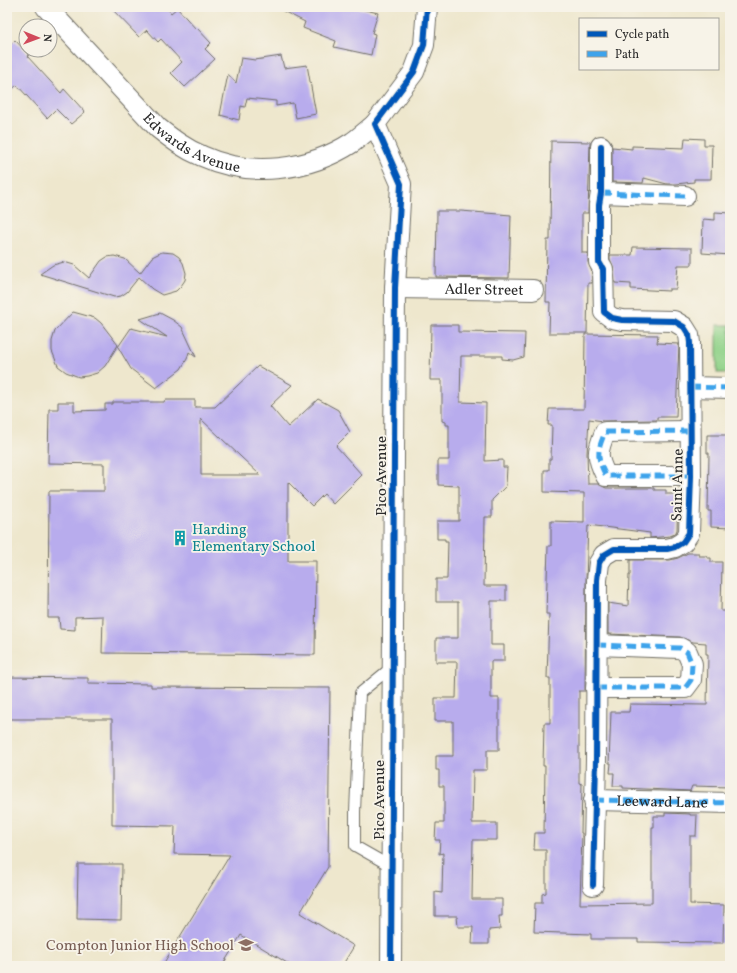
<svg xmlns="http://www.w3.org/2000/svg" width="737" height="973" font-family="Vollkorn,serif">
<rect width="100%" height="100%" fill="#f7f3e8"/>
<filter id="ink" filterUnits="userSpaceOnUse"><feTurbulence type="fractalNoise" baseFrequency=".025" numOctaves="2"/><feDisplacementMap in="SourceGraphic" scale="8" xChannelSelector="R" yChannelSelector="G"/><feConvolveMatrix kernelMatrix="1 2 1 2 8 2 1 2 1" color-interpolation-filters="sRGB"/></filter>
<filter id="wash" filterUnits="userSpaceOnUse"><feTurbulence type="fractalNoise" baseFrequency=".012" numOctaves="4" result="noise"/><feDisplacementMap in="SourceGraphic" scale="16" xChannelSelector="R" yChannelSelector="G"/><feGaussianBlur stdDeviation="0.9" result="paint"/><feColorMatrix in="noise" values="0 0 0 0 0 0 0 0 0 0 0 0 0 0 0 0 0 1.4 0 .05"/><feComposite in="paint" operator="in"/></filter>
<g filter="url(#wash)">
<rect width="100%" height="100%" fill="#eee7cd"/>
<rect fill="#92d38a" stroke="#5e7f5a" x="717" y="325" width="13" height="48"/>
<g id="blocks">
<g fill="#b8aced" fill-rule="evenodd">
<polygon points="110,7 166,7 171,13 177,8 196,29 197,28 211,43 205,49 215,59 185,87 171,73 182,62 161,39 158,42 147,30 139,37"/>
<polygon points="275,7 353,7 378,13 372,33 375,34 371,55 334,47 336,41 303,28 305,22"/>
<polygon points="15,40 29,55 27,56 61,93 64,89 85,112 71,124 56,109 47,118 17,85 7,94 7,48"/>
<polygon points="281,56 284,68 307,65 316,114 296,118 293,103 276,106 276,101 247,98 245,107 241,106 239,120 220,115 228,74 236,83 241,58 255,60"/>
<polygon points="685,138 704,139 704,145 712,145 711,179 694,179 694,182 676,184 667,184 644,178 643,183 612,182 612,147 632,149 632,146 684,148"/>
<polygon points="551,141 590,142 590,144 588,213 582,213 582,253 588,253 588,262 592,272 592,283 588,283 587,333 549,333 550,302 546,302 547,240 550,240"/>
<polygon points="437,211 461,211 511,215 509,278 436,277"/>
<polygon points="715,212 730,213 730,255 702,253 703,219 715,220"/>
<polygon points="633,247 692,248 692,265 678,265 676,289 669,289 669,291 631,289 631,284 615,283 614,269 610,259 610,255 632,255"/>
<polygon points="162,252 173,253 179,257 183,263 186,273 185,280 181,286 176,291 162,295 152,289 139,277 127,292 121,296 114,297 40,274 53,265 64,262 74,265 89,278 101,261 107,257 114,256 125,259 140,273 152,257"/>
<polygon points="73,312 95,318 101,323 118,345 105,366 97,373 87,376 79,377 66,372 58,366 52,351 52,341 55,331"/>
<polygon points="160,313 173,320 182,327 196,357 189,352 187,359 181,369 156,388 131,369 118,347 131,328 167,337 140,319"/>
<polygon points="431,325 458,325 458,332 525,333 524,357 513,360 502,359 502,356 461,356 460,402 486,403 485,461 503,460 503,467 507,467 506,486 492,500 492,517 485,517 484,586 506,586 506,601 491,601 491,645 504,645 504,661 491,661 491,698 499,698 499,750 487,750 487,770 473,770 472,823 497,823 497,840 473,840 472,899 502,899 502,916 499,916 500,929 489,930 489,944 472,944 473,927 458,927 457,916 435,916 435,892 442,893 443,853 439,854 440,840 435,840 436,823 444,823 444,786 439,786 439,770 436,770 436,756 453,756 453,721 435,721 435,698 456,698 457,662 436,662 436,638 458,638 458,602 436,602 436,579 447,579 448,541 445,541 445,539 437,539 437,521 459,521 459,486 438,485 438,460 449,460 449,425 446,425 446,422 442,421 442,380 430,380"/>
<polygon points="585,334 658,335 657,343 679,344 676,417 657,417 657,420 603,421 589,419 587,453 588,484 598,484 606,488 654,488 654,490 666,490 666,494 678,494 677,530 675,534 670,536 650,538 650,533 588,525 586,580 585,691 579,691 579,783 582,784 581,833 582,833 580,904 652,903 652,827 654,827 654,816 665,816 665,813 690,814 690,815 697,815 696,836 690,836 690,904 724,905 723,943 638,942 638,939 591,939 591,934 534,932 535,903 542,903 542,894 546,893 546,850 534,850 535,833 544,833 545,766 543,766 544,723 550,723 550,678 547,678 549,614 546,614 548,546 551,546 551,521 584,522 584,493 544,492 544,470 549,470 549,459 551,459 552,425 548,425 549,409 584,409"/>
<path d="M258,366L292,385L270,406L288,427L318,399L338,410L350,432L336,446L362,475L333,504L324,494L312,506L288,482V561H316L315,655L102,653L103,616L75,617V630L60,629L59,618H48L49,491H104V464L48,463L49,409H58V402H74V411L105,410V404H113V402H164L165,400H195V407H215ZM201,419L260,475H201Z"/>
<polygon points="707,435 730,435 730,528 711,527 711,511 708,511 709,453 707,453"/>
<polygon points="688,553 699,553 699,556 707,556 707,558 711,558 711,562 722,562 721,611 730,611 730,787 692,786 690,791 623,788 623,786 613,786 614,773 610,773 611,763 609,763 611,712 629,712 630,704 707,705 708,654 706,654 706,643 693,642 680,637 608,634 608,603 628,606 629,575 630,575 630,560 670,560 678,558"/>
<polygon points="7,677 88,678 88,683 151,684 151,687 330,688 328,867 300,913 354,946 342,966 292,966 241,935 222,966 162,966 230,855 174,854 175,826 112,825 112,719 7,719"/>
<polygon points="78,864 122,864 121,920 77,919"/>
</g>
</g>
</g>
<g filter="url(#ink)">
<use href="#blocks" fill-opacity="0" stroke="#6f6d64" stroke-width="1"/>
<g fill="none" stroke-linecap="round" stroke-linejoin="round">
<g stroke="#6f6d64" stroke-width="12">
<polyline id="service" points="392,867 355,846 355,812 360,693 393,666"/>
</g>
<g stroke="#6f6d64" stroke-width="22">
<g id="minor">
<path id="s1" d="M46,7L158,128C172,139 185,149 202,156C250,178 309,171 353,142C361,136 368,130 375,124"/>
<polyline points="601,193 685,196"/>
<path id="s2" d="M395,288L533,290"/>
<polyline points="690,387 730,388"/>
<path d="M690,431L605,432C597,452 596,456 606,476H691"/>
<polyline points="596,688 685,688 691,680 692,664 687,652 680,648 596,645"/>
<path id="s3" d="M594,800L730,803"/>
<polyline points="593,885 596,760 597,580 599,563 604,555 614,549 667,549 675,547 683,542 689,533 691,476 690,343 689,335 684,327 674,321 622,320 612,318 604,312 603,269 599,262 599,205 601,193 601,146"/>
<polyline points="391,966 395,288 401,184 375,124 414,72 424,45 427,7"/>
</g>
</g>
<use href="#service" stroke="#fff" stroke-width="10"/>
<use href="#minor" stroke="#fff" stroke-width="20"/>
<g stroke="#3ea3eb" stroke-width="5" stroke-dasharray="10 5" stroke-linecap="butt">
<polyline points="601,193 685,196"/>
<polyline points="690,387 730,388"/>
<path d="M690,431L605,432C597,452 596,456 606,476H691"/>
<polyline points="596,688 685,688 691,680 692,664 687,652 680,648 596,645"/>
<polyline points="594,800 730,803"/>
</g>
<g stroke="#f7f3e8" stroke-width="8">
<g id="cycleway">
<polyline points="593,885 596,760 597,580 599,563 604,555 614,549 667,549 675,547 683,542 689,533 691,476 690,343 689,335 684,327 674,321 622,320 612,318 604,312 603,269 599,262 599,205 601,193 601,146"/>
<polyline points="391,966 395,288 401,184 375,124 414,72 424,45 427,7"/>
</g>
</g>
<use href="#cycleway" stroke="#0057b8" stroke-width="6"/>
</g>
</g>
<defs>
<g id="building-bare" transform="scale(1.2)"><path d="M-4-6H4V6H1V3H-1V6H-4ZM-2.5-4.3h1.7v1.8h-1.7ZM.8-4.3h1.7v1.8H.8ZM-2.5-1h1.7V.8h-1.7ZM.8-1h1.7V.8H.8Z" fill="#0f9aa8" stroke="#f7f3e8" stroke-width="2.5" paint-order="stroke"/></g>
<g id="school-bare" transform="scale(1.2)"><path d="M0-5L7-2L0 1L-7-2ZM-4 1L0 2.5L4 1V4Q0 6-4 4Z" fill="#8d6e63" stroke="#f7f3e8" stroke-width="2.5" paint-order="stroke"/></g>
</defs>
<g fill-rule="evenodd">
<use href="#building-bare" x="180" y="538"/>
<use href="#school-bare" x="246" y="945"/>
</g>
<g text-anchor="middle" stroke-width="3.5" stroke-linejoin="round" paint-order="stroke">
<g font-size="15" fill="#2b2b2b" stroke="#f7f3e8">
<text dy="5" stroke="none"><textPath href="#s1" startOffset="202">Edwards Avenue</textPath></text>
<text dy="5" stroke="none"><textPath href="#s2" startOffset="89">Adler Street</textPath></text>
<text transform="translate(381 476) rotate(-90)" y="5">Pico Avenue</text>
<text transform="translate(677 485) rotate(-89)" y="5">Saint Anne</text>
<text transform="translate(379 800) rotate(-90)" y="5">Pico Avenue</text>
<text dy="5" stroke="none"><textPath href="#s3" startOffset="68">Leeward Lane</textPath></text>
</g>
<g font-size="15" fill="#0d838f" stroke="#f7f3e8" text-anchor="start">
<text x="192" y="534">Harding<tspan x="192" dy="17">Elementary School</tspan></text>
</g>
<g font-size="15" fill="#785e54" stroke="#f7f3e8" text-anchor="end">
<text x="234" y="950">Compton Junior High School</text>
</g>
</g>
<rect width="737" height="973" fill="none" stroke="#f7f3e8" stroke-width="24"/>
<rect x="579" y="18" width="140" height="52" fill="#f7f3e8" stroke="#a5a39c"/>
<rect x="587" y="31" width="20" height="6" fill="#0057b8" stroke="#a5a39c"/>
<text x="615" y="38" font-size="12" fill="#2b2b2b">Cycle path</text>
<rect x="587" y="51" width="20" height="6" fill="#3ea3eb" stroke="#a5a39c"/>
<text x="615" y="58" font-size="12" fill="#2b2b2b">Path</text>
<g transform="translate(38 38) rotate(91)"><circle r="19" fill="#f7f3e8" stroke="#a5a39c"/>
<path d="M0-3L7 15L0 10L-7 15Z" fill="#d1495b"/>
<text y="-6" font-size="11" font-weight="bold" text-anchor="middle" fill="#2b2b2b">N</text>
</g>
</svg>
